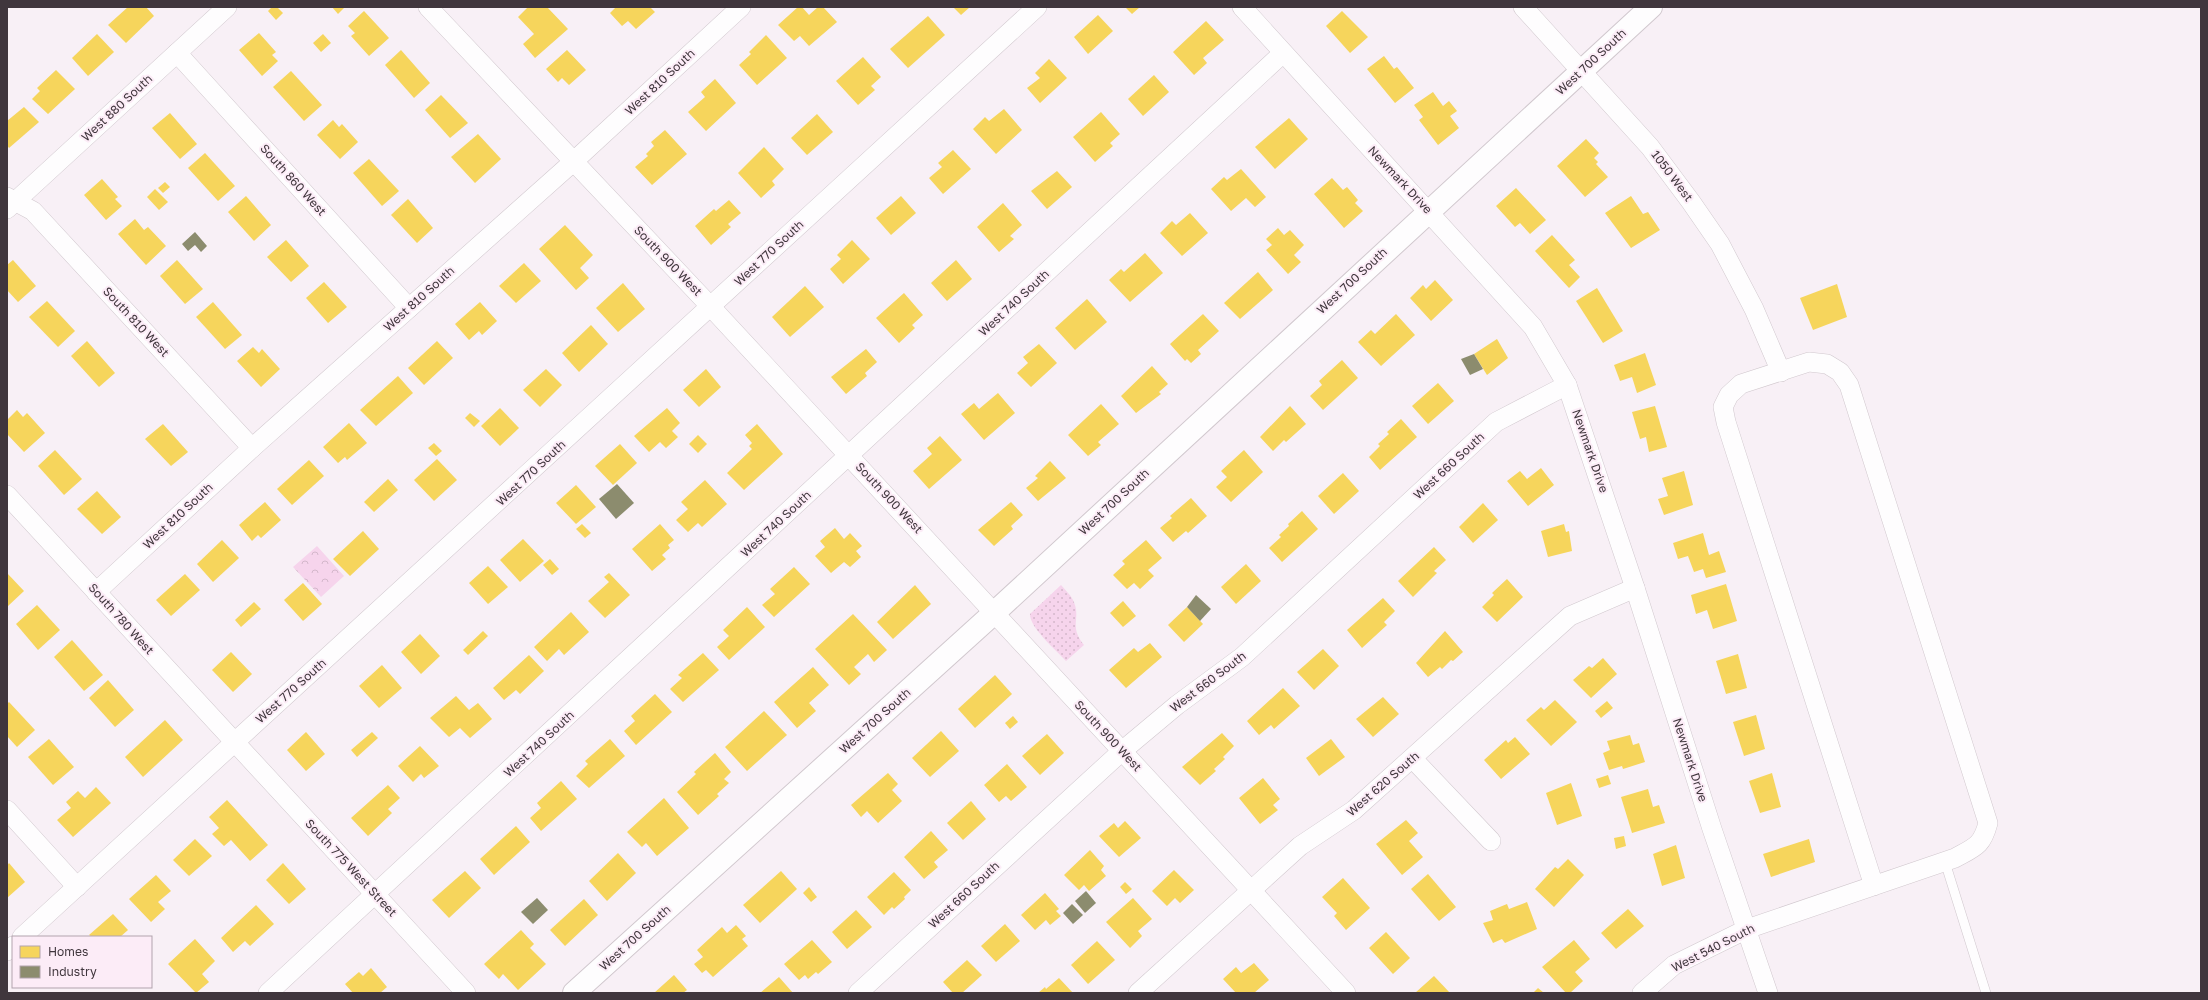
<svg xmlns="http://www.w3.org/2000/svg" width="2208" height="1000" font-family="'Golos Text',sans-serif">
<defs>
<pattern id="grass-dots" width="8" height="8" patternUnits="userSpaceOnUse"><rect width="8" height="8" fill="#f6d4ec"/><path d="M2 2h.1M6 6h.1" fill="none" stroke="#d4b7cb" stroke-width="1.8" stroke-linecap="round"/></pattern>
<pattern id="park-crowns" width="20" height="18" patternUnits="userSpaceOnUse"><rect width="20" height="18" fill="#f6d4ec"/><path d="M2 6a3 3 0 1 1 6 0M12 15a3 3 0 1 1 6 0" fill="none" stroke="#d4b7cb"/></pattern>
</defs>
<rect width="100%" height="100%" fill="#f8f0f6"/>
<path fill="url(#grass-dots)" d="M1061,585C1065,590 1070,594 1073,600C1082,619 1068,625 1084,645L1066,661C1057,651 1029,627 1030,614Z"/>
<polygon fill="url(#park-crowns)" points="317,546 344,576 321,597 293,567"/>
<g fill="#f6d55c">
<polygon points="128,7 146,7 154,16 126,43 108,25"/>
<polygon points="272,7 277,7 283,13 276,20 268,11"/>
<polygon points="332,7 345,7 338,14"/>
<polygon points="528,7 547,7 568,29 535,58 523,44 534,34 518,17"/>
<polygon points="616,7 650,7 655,12 636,29 628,21 622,26 610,13"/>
<polygon points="798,7 802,7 809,15 818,7 823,7 837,22 809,46 800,36 794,41 778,25"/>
<polygon points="953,7 970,7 961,15"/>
<polygon points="1125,7 1140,7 1132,14"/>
<polygon points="364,11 389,38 369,56 351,36 355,33 348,26"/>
<polygon points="1342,11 1368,37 1350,53 1326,26"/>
<polygon points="1098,15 1113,31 1088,54 1074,37"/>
<polygon points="928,16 945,35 908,68 890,49"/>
<polygon points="1206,21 1224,40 1203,58 1207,63 1194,75 1173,52"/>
<polygon points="259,33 276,52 272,55 278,61 262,76 239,50"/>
<polygon points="97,34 114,52 88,76 72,58"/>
<polygon points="323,34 331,43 321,52 313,43"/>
<polygon points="766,35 787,58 757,85 739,65 751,54 749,52"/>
<polygon points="401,50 430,83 414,98 385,65"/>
<polygon points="567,50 586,70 569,85 562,78 558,82 546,69"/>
<polygon points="1384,56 1394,69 1397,67 1414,88 1395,103 1367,69"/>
<polygon points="863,57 881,77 871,86 875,90 858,105 836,81"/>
<polygon points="1049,59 1067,78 1040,103 1027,88 1040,78 1035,73"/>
<polygon points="56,70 75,89 48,114 32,99 40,91 37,88"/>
<polygon points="291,71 322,105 304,121 273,87"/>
<polygon points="1154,75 1169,92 1143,116 1128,99"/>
<polygon points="715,79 736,103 706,131 688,112 705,97 701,92"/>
<polygon points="1433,92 1443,106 1449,101 1457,111 1450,116 1459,128 1438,145 1419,120 1423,117 1414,105"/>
<polygon points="441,95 468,123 450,138 425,110"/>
<polygon points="24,107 39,122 9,148 7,145 7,121"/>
<polygon points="1004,109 1022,130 996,154 973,129 985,117 989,121"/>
<polygon points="1101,112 1120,134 1110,143 1113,146 1095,162 1073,137"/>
<polygon points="170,113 197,144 180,159 152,128"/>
<polygon points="817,114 833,132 807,155 791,138"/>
<polygon points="1289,118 1308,139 1275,169 1255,147"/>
<polygon points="333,120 339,127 342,124 358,142 340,159 317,135"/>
<polygon points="665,130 687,154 652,185 635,167 648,156 646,154 654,146 651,142"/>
<polygon points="478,134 501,159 475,183 451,157"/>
<polygon points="1586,139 1599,153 1594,158 1598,162 1596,164 1608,177 1585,197 1557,166"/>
<polygon points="764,147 784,169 772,181 775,185 761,198 738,173"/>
<polygon points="953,150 971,169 943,194 929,178 942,167 938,163"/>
<polygon points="205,153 235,186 218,201 188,168"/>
<polygon points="369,159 399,191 382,206 353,173"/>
<polygon points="1241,169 1266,197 1255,207 1246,198 1231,211 1211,189 1224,177 1227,180"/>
<polygon points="1057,171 1072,187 1047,209 1031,191"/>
<polygon points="1332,178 1343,190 1347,187 1358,200 1355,203 1363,211 1344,228 1314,194"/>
<polygon points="102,179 118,197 115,199 122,206 106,220 84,195"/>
<polygon points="165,182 170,187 163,193 158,188"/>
<polygon points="1516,188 1546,220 1530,234 1520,223 1515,227 1496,206"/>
<polygon points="155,189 168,202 159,210 147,197"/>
<polygon points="246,196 271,225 254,241 228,212"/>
<polygon points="901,196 916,213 891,235 876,218"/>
<polygon points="1631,196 1643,214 1648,212 1660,230 1631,248 1605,213"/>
<polygon points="408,199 433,228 417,243 391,215"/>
<polygon points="729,200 741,213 728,224 731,227 711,245 695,226 714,209 716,211"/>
<polygon points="1003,203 1022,225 1010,236 1014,239 999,252 977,227"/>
<polygon points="1190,213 1208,233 1182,256 1160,233 1172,221 1176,225"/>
<polygon points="135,219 144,230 148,227 166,246 146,265 118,234"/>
<polygon points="565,225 593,255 580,268 589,278 576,290 539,249"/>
<polygon points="1278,228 1284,235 1290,230 1304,245 1294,255 1301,262 1288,274 1266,250 1272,245 1266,239"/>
<polygon points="1552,235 1575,260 1569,265 1580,277 1569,288 1535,251"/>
<polygon points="286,240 309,266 291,282 267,257"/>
<polygon points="852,240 870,259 843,284 830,269 841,259 837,255"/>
<polygon points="1145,253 1163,273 1130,302 1109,280 1121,269 1124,272"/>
<polygon points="13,260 36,286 18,302 7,290 7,265"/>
<polygon points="177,260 203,289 185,304 160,276"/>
<polygon points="956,260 972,279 947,301 931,283"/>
<polygon points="524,263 541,281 516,303 499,286"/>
<polygon points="1258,272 1273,290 1240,319 1224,303"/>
<polygon points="1435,280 1453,300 1431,321 1410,298 1423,285 1426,289"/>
<polygon points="324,282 347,307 328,323 306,298"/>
<polygon points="623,283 645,309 618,332 596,308"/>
<polygon points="1837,284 1847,317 1813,330 1800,298"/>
<polygon points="805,286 824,307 790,337 772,317"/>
<polygon points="1597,288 1623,331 1603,343 1576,301"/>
<polygon points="904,293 923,315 912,325 915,328 899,343 876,318"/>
<polygon points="1087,299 1107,322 1075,350 1055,328"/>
<polygon points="47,301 75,331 58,347 29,317"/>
<polygon points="213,302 242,335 225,349 196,317"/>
<polygon points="480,302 497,321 482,335 479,331 469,340 455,324"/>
<polygon points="1203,314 1219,331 1198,350 1201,354 1191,363 1187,359 1185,361 1170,344"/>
<polygon points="1396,314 1415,335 1381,366 1358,342 1371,330 1375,334"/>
<polygon points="591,325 608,344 579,372 562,353"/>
<polygon points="1497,339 1508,358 1487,375 1474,354"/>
<polygon points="87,341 115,373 99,387 71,356"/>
<polygon points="437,341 453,358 424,385 408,368"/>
<polygon points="1039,344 1057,363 1031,387 1017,373 1028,363 1023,357"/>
<polygon points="253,347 259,353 262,349 280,369 261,387 237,361"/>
<polygon points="866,349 877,362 865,373 867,376 846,394 831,377"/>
<polygon points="1645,353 1656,385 1637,393 1632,377 1620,381 1614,365"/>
<polygon points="1342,360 1358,378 1323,410 1310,396 1322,385 1319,381"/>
<polygon points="1152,366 1168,384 1159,392 1161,394 1136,413 1121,396"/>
<polygon points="546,369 562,385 540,407 523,390"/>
<polygon points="706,369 721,387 699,407 683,390"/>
<polygon points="398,376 413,393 376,426 360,410"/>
<polygon points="1438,383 1454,401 1428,424 1412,406"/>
<polygon points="998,393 1015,413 984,440 961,414 974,403 979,409"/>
<polygon points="1101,404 1119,424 1098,442 1101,445 1088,456 1068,435"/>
<polygon points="1290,406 1306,424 1286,442 1284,440 1273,451 1260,437"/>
<polygon points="1655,406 1667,447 1649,452 1646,437 1640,439 1632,412"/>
<polygon points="500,408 519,428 500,446 481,426"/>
<polygon points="667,408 680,423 672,431 678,437 666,448 660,442 649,452 634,436"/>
<polygon points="17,410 23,417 27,413 45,433 24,452 7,434 7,420"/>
<polygon points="470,413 480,421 474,427 465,418"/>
<polygon points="1401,419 1417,437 1380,470 1369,457 1380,446 1378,444 1389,434 1387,432"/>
<polygon points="349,423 367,443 347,460 345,457 338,463 323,447"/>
<polygon points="163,424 188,452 171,466 145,439"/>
<polygon points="757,424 783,454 744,490 727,473 752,449 749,446 752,443 745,435"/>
<polygon points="698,435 707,444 698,453 689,444"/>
<polygon points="940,436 962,460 929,489 913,471 932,454 927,448"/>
<polygon points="434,443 442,451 436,456 428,448"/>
<polygon points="620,444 637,463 613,485 595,466"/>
<polygon points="55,450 82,479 64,495 38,466"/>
<polygon points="1244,450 1263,472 1231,502 1216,487 1227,477 1221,471"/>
<polygon points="437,459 457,480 434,501 414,480"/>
<polygon points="309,460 324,476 292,505 277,489"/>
<polygon points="1050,461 1066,478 1038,501 1026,488 1038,478 1035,476"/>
<polygon points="1541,468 1554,485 1528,506 1507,481 1520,471 1527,479"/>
<polygon points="1684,471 1693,505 1664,515 1658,499 1668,496 1662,478"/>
<polygon points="1343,473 1359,491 1334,514 1318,496"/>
<polygon points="388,479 398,490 374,512 364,502"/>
<polygon points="705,480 727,504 702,527 698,523 688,532 676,520 688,509 681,502"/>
<polygon points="576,485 596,507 576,524 556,503"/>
<polygon points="97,491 121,517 102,534 77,509"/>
<polygon points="1191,498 1207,516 1188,533 1186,531 1173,542 1160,528 1172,518 1170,516"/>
<polygon points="265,502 281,520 261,538 258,535 252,541 239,525"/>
<polygon points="1011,502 1023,515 1011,526 1013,529 994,546 978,530"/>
<polygon points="1483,503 1498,520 1473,543 1459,527"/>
<polygon points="1302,511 1318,529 1282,562 1269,548 1281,537 1279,535 1289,526 1288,524"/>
<polygon points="582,524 591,533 585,538 576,529"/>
<polygon points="660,524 674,540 668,545 670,548 662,555 666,559 652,571 632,549"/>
<polygon points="1564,524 1566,532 1569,531 1572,551 1548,557 1541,531"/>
<polygon points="835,528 844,539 850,533 862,546 856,551 861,557 850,567 844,562 831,573 815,556 825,547 820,541"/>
<polygon points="363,531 379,549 350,576 333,559"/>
<polygon points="1703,533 1709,555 1719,551 1726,572 1706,578 1703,569 1694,572 1688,556 1678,559 1673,543"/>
<polygon points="523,539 544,561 520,582 500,560"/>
<polygon points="222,540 239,558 213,582 197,564"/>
<polygon points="1146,540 1162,558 1148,570 1154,576 1140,589 1134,583 1127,589 1113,575 1125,564 1122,561"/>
<polygon points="1434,547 1446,560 1434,571 1437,573 1413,597 1398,581"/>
<polygon points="550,559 559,569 552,575 543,565"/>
<polygon points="1246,564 1261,581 1236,604 1221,587"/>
<polygon points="488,566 508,587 488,604 469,583"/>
<polygon points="794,567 810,584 774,617 762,605 775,594 770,589"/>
<polygon points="7,573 24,591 7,607"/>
<polygon points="609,573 630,595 605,618 588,601 609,582 604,577"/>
<polygon points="185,574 200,590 171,616 156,600"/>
<polygon points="1507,579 1523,597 1497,622 1482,607 1494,595 1492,593"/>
<polygon points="303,583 322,604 303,621 284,600"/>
<polygon points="1726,584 1737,621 1713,629 1707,610 1696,614 1691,595"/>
<polygon points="915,585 931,604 893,639 877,622"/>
<polygon points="1383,598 1395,611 1384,622 1387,625 1362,648 1347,630"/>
<polygon points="1123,601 1136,616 1123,627 1110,613"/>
<polygon points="254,602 261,609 241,627 235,620"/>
<polygon points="37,605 60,630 38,650 16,624"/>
<polygon points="747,607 765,627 729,660 717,647 729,636 723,630"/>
<polygon points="1187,607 1203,624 1184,642 1168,625"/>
<polygon points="571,612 589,632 564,655 559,649 547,661 534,647"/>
<polygon points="853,614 887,650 874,662 868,654 854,667 861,674 849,685 815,649"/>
<polygon points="483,631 488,636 468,655 463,650"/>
<polygon points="1445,631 1463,652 1453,661 1451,660 1442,669 1440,667 1428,677 1416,663"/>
<polygon points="420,634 440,656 421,674 401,652"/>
<polygon points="72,640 103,675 84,691 54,657"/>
<polygon points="1150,643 1162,657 1126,688 1109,670 1134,648 1138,652"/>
<polygon points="1323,649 1339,666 1314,690 1297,672"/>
<polygon points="231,652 252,674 233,692 212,670"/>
<polygon points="703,653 719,670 683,702 670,689 682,678 678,675"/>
<polygon points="1738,654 1747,688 1726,694 1716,661"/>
<polygon points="529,655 544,671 520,694 516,690 504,700 493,688"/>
<polygon points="1603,658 1617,674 1591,698 1573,680 1589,666 1592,668"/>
<polygon points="382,665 402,688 379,708 359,686"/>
<polygon points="813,667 829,685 809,703 816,711 797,728 774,702"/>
<polygon points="995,675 1012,694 975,728 958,709"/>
<polygon points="108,680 134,710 115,727 89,698"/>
<polygon points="1283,688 1300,706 1274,729 1271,725 1259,735 1247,721"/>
<polygon points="655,694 672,712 636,745 624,731 635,721 631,716"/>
<polygon points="456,696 469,710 478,703 492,719 470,738 460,728 449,737 430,718"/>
<polygon points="1383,697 1399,714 1373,737 1356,719"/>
<polygon points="1555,700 1577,722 1551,746 1526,720 1541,707 1544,710"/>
<polygon points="1607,701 1613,708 1601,718 1595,711"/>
<polygon points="9,702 35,730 17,747 7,736 7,704"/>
<polygon points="764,711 787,735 747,771 725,747"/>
<polygon points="1756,715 1765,749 1744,756 1733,722"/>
<polygon points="1013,716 1018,722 1010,729 1005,723"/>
<polygon points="165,720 183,740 143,777 125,757"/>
<polygon points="941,731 959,751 930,777 912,758"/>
<polygon points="306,732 325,754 306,771 287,750"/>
<polygon points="372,732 378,738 357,757 351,750"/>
<polygon points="1222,733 1234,746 1223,757 1225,759 1214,769 1216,771 1200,785 1182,767"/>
<polygon points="1047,734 1064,753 1040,775 1022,756"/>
<polygon points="1630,735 1633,745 1639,743 1645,762 1623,769 1622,766 1609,770 1603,753 1610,750 1607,741"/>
<polygon points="1515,737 1530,754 1501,779 1484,760 1506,740 1508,743"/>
<polygon points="49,739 74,767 53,785 28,757"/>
<polygon points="610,739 625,756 589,788 576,776 588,764 585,761"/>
<polygon points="1331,739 1345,757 1319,776 1306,758"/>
<polygon points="420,746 439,766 424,778 421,774 413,782 398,766"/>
<polygon points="715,753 731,772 724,779 729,783 717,794 719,796 698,815 677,792 696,774 694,772"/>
<polygon points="1007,764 1027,787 1011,801 1006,796 999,802 984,785"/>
<polygon points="888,773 898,784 892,790 902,801 878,823 867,811 861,817 851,805"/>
<polygon points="1772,773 1781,807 1760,813 1749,781"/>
<polygon points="1608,775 1611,784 1599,788 1596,779"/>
<polygon points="1263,778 1280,799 1273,805 1278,810 1260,824 1239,798"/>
<polygon points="561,781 577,799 541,831 530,818 541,808 537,803"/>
<polygon points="1571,783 1582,816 1557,825 1546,793"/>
<polygon points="388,785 400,798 388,809 392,813 368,836 351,818"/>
<polygon points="96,787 111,803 73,837 57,820 71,808 66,802 78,791 85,798"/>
<polygon points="1648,789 1653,807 1659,805 1665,823 1632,833 1621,797"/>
<polygon points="664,798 689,828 657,856 646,843 642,847 627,832"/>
<polygon points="227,800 268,845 250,861 231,840 224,846 212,834 219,828 209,817"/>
<polygon points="971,801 986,819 963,840 947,823"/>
<polygon points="1406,820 1418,833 1409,841 1423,857 1402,875 1376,844"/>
<polygon points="1125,821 1141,838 1119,857 1099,836 1114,823 1118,828"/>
<polygon points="516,826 530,842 494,875 480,859"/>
<polygon points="931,831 948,850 934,862 938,867 924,879 904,857"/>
<polygon points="1624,836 1626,846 1616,849 1614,838"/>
<polygon points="195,839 212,856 189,876 173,860"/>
<polygon points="1809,839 1815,862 1771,877 1763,854"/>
<polygon points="1676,845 1685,878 1662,886 1653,854"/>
<polygon points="1090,850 1104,866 1101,870 1106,876 1089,891 1084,885 1079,890 1064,875"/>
<polygon points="618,853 636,873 607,901 589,881"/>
<polygon points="1568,859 1584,875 1554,907 1535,889 1555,867 1558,869"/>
<polygon points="9,863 25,882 7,898 7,866"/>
<polygon points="283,863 306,889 289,904 266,880"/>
<polygon points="1174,870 1194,890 1180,903 1175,898 1167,906 1152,891"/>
<polygon points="465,871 481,888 449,918 432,900"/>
<polygon points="781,871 797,889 760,923 743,905"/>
<polygon points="894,872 911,890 904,897 905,899 894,909 892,907 884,915 867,897"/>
<polygon points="1428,874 1456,907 1439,921 1411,889"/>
<polygon points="156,875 171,891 158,902 165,909 151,922 129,899"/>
<polygon points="1343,878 1370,908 1346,930 1334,916 1337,913 1322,897"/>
<polygon points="1125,882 1132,889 1126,894 1120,887"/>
<polygon points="809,887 817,897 811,902 803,893"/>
<polygon points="1045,893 1059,909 1056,911 1061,916 1050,925 1046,920 1035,930 1021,915"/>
<polygon points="1133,898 1152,919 1138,931 1142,936 1130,948 1106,922"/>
<polygon points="584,899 598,915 565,946 550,930"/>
<polygon points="1527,902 1537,929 1505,943 1502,939 1493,943 1483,923 1493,920 1490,911 1507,904 1509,909"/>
<polygon points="256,905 274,924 250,946 245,941 233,952 221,938"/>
<polygon points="1628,909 1644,926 1616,949 1601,933"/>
<polygon points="856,910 872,927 847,949 832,932"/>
<polygon points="113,914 128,930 120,937 92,937 89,935"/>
<polygon points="1005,924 1020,941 996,962 981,946"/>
<polygon points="736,925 746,936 742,939 748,946 713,977 706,970 702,973 694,964 703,957 697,950 722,927 727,933"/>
<polygon points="521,930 534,944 530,948 546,964 518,990 503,974 499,979 484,964"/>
<polygon points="1386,932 1410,958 1393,974 1369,948"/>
<polygon points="195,939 215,961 202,974 209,982 196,993 168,964"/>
<polygon points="812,940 832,962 818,974 816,972 808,979 805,975 799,980 784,964"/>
<polygon points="1574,940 1590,959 1575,972 1583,981 1570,993 1566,993 1542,967"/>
<polygon points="1097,941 1115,960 1088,984 1071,965"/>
<polygon points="967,960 982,975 962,993 953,993 943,982"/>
<polygon points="1254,963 1269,980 1254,993 1236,993 1223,979 1236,967 1241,973"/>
<polygon points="371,968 387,987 380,993 353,993 345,984 359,972 363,976"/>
<polygon points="674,975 687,990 683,993 654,993"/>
<polygon points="1434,976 1450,993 1415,993"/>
<polygon points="779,977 793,993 760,993"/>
<polygon points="1059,978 1073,993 1038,993 1045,987 1046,989"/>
<polygon points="1538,988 1544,993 1533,993"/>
</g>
<g fill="#8c8c6e">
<polygon points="195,232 207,246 201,252 195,245 188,251 182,244"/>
<polygon points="1474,354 1483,369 1470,375 1461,359"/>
<polygon points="617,484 634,503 616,519 599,499"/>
<polygon points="1196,595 1211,609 1200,621 1187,607"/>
<polygon points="1086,891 1096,903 1085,913 1075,901"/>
<polygon points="537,898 548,910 533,924 521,912"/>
<polygon points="1072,904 1083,915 1073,924 1063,913"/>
</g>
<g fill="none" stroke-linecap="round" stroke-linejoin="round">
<g stroke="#d1c8ce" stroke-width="10">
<polyline id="lane" points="1945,862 1986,993"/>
</g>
<g stroke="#d1c8ce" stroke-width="20">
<g id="street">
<polyline points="428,7 711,307 1346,993"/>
<polyline points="1242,7 1533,327 1567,385 1635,588 1712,829 1768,993"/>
<polyline points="1523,7 1650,147 1691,202 1720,244 1754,309 1781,372"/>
<polyline points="177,53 409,308"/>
<polyline points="7,197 33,211 252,448"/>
<polyline points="7,209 227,7"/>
<polyline points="7,495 466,993"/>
<polyline points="96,592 252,448 573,162 741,7"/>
<polyline points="1413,759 1491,841"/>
<polyline points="7,810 77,887"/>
<polyline points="22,937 1037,7"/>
<polyline points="7,951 13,946"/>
<polyline points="268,993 1283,53"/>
<polyline points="858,993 1122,751 1177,705 1242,657 1496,422 1567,385"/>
<polyline points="1138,993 1300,846 1354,810 1570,616 1635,588"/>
<path d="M1642,993L1674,965L1747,929L1955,858C1975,847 1982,846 1988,823L1849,385L1840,372L1827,364L1809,362L1741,384L1729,395L1723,407L1726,422L1874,886"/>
</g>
</g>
<g stroke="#d1c8ce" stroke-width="24">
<polyline id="secondary" points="574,993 994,613 1651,7"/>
</g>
<use href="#lane" stroke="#fefdfe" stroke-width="9"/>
<use href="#street" stroke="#fefdfe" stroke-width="19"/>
<use href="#secondary" stroke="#fefdfe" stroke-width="22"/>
</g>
<g text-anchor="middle" stroke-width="4" stroke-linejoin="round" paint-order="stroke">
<g font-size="12" fill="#40363d" stroke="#fcecf7">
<text transform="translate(1591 62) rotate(-43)" y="4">West 700 South</text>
<text transform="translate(660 82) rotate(-43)" y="4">West 810 South</text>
<text transform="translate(117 108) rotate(-43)" y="4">West 880 South</text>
<text transform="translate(1672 176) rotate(53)" y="4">1050 West</text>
<text transform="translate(293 180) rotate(48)" y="4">South 860 West</text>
<text transform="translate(1400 180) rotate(47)" y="4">Newmark Drive</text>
<text transform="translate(769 253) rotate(-43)" y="4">West 770 South</text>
<text transform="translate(668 261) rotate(46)" y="4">South 900 West</text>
<text transform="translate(1352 281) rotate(-43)" y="4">West 700 South</text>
<text transform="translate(419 299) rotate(-42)" y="4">West 810 South</text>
<text transform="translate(1014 303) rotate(-43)" y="4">West 740 South</text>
<text transform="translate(136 322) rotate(47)" y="4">South 810 West</text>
<text transform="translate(1590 451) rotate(71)" y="4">Newmark Drive</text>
<text transform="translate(1449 466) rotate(-43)" y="4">West 660 South</text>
<text transform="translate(531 473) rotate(-43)" y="4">West 770 South</text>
<text transform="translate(889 498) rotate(47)" y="4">South 900 West</text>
<text transform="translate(1114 502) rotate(-43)" y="4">West 700 South</text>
<text transform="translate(178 516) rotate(-43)" y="4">West 810 South</text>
<text transform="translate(776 524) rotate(-43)" y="4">West 740 South</text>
<text transform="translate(121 619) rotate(48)" y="4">South 780 West</text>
<text transform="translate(1208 682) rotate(-37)" y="4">West 660 South</text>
<text transform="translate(291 691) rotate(-42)" y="4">West 770 South</text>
<text transform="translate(875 721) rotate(-42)" y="4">West 700 South</text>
<text transform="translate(1108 736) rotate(47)" y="4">South 900 West</text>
<text transform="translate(539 744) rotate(-43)" y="4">West 740 South</text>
<text transform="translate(1690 760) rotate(72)" y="4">Newmark Drive</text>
<text transform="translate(1383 784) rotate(-41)" y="4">West 620 South</text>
<text transform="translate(351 868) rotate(47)" y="4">South 775 West Street</text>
<text transform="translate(964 895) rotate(-43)" y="4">West 660 South</text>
<text transform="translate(635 938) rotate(-42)" y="4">West 700 South</text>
<text transform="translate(1713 948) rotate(-27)" y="4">West 540 South</text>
</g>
</g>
<rect width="2208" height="1000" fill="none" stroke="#40363d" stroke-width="16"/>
<rect x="12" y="936" width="140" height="52" fill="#fcecf7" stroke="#b1a3ad"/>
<rect x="20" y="946" width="20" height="12" fill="#f6d55c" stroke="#b1a3ad"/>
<text x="48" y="956" font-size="12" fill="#40363d">Homes</text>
<rect x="20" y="966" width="20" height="12" fill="#8c8c6e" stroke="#b1a3ad"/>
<text x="48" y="976" font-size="12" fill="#40363d">Industry</text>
</svg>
